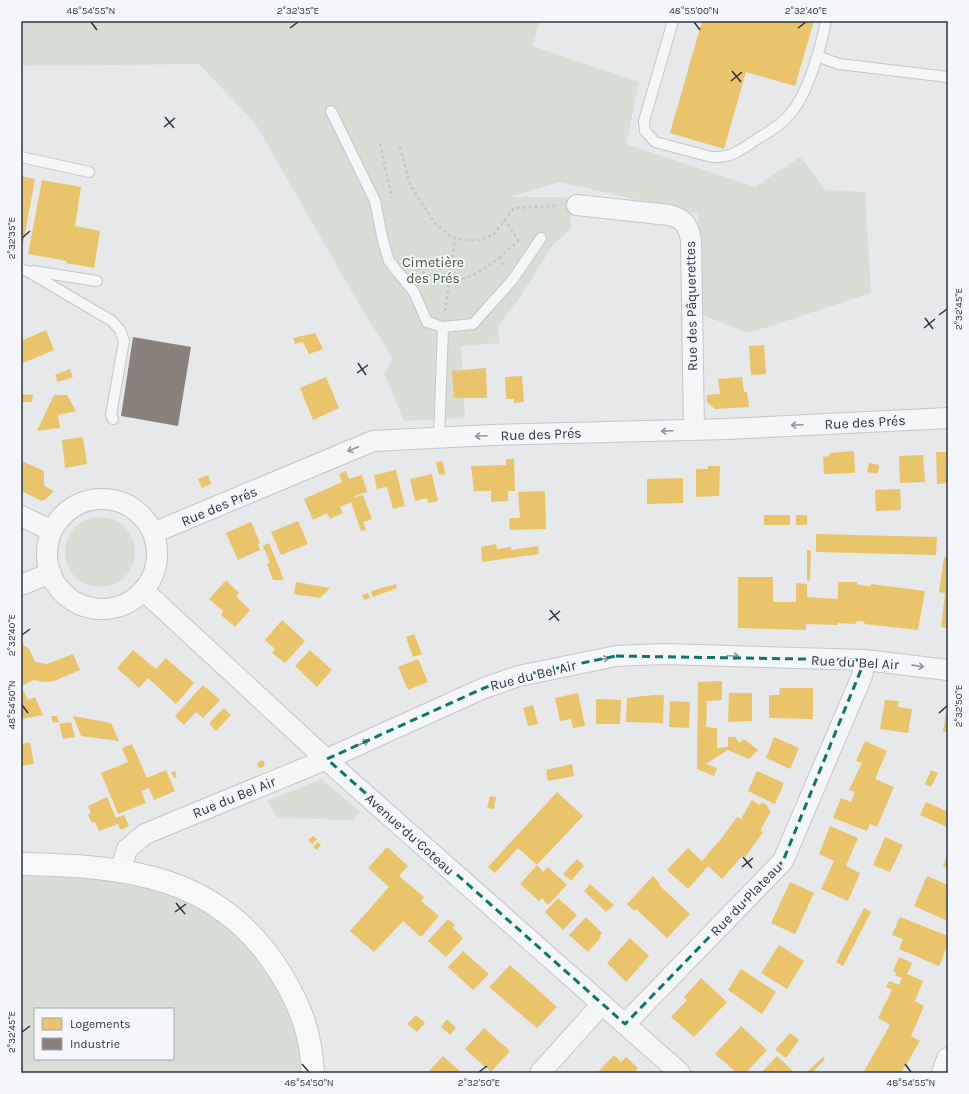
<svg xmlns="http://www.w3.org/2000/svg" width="969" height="1094" font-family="Karla,sans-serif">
<rect width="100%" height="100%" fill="#e6e8ea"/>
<g fill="#d6ded6" fill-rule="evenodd">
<polygon points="21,21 540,21 532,46 639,82 626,144 755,187 800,157 826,190 865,192 871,293 749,333 700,314 698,214 560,182 508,197 570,197 571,229 553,245 520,297 498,326 500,343 461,346 465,418 404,421 384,373 393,358 366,316 255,123 199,64 21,66"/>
<circle cx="100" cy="552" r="35"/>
<polygon points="322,779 360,812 353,820 278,818 267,801"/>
<path d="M21,864L193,891L275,963L313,1073H21ZM35,1009H173V1059H35Z"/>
</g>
<g fill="#e9c46a">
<polygon points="702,21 814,21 795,86 746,72 724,149 670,133"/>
<polygon points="21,176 35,179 22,250 21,250"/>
<polygon points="42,180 81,187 75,226 100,231 94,268 66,263 67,261 28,254"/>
<polygon points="46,330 54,350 21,364 21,341"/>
<polygon points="315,333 323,349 309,354 303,342 295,344 293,338"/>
<polygon points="764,345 766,374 751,375 749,346"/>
<polygon points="486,368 487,398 454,398 452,371"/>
<polygon points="70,369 73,377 58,382 55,375"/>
<polygon points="522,376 524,402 514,403 514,399 506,399 505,377"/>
<polygon points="326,377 339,408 313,420 300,388"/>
<polygon points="742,377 744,392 747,392 749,407 715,409 707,402 707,395 720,394 718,379"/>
<polygon points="21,394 33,395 32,402 21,402"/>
<polygon points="54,395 67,395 76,411 58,415 60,428 37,431"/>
<polygon points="83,437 87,464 65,468 62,440"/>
<polygon points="854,451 855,473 824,474 823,457 829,456 829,453"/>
<polygon points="936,452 947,452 948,483 937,484"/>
<polygon points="923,455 925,482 900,483 899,456"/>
<polygon points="506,459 514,459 515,491 508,491 508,501 491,502 491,491 474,491 471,466 506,465"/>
<polygon points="22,461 44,471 44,486 54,491 46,499 42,501 21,491"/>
<polygon points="443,461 445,474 439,475 436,462"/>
<polygon points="869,463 879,465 878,474 867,472"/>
<polygon points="708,466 720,466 719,496 696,497 696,469 708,469"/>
<polygon points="396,470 405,506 393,509 387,487 377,489 374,475"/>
<polygon points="346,471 349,479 362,475 367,492 355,496 355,497 363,495 372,519 363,522 366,530 361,531 351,502 340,507 343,513 330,519 327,513 313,520 304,499 342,482 339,474"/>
<polygon points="432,474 438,501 428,503 427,498 415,501 410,479"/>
<polygon points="208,475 211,484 202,488 198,479"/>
<polygon points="683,478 683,503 647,504 647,479"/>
<polygon points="900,489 901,510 876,511 875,490"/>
<polygon points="545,491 546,529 510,530 509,518 520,518 518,492"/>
<rect x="764" y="515" width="26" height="10"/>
<rect x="796" y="515" width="11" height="10"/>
<polygon points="298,521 308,544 281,555 271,532"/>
<polygon points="251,522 260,543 258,544 260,550 238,560 226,533"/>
<polygon points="816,534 937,537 936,555 816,552"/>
<polygon points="269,543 284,580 273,580 267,564 270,563 263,546"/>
<polygon points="496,544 497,549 511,547 511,550 538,546 539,554 482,562 481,547"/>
<polygon points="807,550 811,550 810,581 807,580"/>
<polygon points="944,557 948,557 948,628 941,627 945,593 939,592"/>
<polygon points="738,577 773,577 773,602 796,602 796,583 807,584 807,597 838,599 838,582 857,582 857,585 871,586 871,584 925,591 918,630 865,624 864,622 857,621 856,624 838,623 838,625 806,624 806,630 738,628"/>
<polygon points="226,580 239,593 236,596 250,610 235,627 221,615 223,611 209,599"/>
<polygon points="296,582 330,588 320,598 294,594"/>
<polygon points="396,584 397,588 373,597 371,591"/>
<polygon points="368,593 370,598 364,600 362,595"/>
<polygon points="282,620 305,641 285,663 272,653 275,649 265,640"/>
<polygon points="414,634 422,654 413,657 406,637"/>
<polygon points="21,643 29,649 35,662 47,664 73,654 80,670 54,681 44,682 34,680 21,686"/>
<polygon points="133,650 156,669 166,658 194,683 176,704 148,678 139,688 117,668"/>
<polygon points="310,650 332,670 317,687 295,666"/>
<polygon points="418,659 428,682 408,690 398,667"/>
<polygon points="722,681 722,700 707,701 706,727 717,728 717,748 728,747 728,737 735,737 739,743 744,739 758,750 749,759 728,750 706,764 717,768 714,776 697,769 698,682"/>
<polygon points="203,685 220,700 203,718 196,712 184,725 175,716"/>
<polygon points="780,688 813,688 813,719 769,718 769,695 779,695"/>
<polygon points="24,691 28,700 35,697 43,715 21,719 21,692"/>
<polygon points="578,693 585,726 573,728 571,719 560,721 555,698"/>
<polygon points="729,693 752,693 752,721 728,722"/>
<polygon points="653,695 664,695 663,723 626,722 627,698"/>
<polygon points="596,699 621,700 620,724 596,724"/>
<polygon points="885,700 899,701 898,707 912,709 908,733 880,729"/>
<polygon points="670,701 690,702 689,728 669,727"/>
<polygon points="533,705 538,724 528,726 523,708"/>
<polygon points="947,705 948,705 948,732 943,732"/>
<polygon points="224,708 231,715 216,731 210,725 211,721"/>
<polygon points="51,716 57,716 59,722 53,723"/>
<polygon points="73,716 111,723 119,741 81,736"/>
<polygon points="71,722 75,737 63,739 59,724"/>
<polygon points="774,737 799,748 790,769 766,758"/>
<polygon points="865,741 887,751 875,779 894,787 877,827 870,824 867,831 833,818 841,798 851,802 855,792 849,790 862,763 856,761"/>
<polygon points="30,742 34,764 21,766 21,744"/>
<polygon points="132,744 147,778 166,770 175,791 154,800 149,788 141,791 146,803 118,814 101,773 128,762 122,748"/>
<polygon points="263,760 265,766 259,768 257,763"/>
<polygon points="572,764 574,776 548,781 546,770"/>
<polygon points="931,770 938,773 931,787 925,784"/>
<polygon points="175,771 177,777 174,778 171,772"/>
<polygon points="757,771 784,783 775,804 748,791"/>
<polygon points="557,792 583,816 537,865 518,848 495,873 488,867"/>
<polygon points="490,796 496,797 494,809 487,808"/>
<polygon points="107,797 116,818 124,815 129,826 121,830 118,824 99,831 95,822 92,823 88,815 91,813 88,806"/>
<polygon points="752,800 760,805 762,802 768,806 767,808 771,811 760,831 763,832 745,857 743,855 722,879 708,866 688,889 667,870 688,848 702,861 721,839 737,817 741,819"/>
<polygon points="926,802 948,812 947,827 920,815"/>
<polygon points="830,826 858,838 846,866 860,873 848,901 821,889 834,861 819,854"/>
<polygon points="313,836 317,839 312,844 308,840"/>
<polygon points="885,837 903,845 890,872 873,865"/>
<polygon points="318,842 321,845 317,850 313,847"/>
<polygon points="387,847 408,866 399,876 424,897 421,901 439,916 421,937 403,921 374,952 350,931 389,887 368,868"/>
<polygon points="948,854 948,869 943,866"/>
<polygon points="577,859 584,866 571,881 563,874"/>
<polygon points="537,865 543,872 548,867 567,885 548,905 542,898 539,901 520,884"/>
<polygon points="653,876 660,884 659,885 690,914 667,938 636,909 634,911 627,904"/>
<polygon points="927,876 948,885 948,921 914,906"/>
<polygon points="790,882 814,893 795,934 771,923"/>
<polygon points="590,884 614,905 606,912 584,891"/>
<polygon points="558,898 577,915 563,930 545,912"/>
<polygon points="864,908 871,912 843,966 836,962"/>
<polygon points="586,917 602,933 600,936 601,937 588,952 569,935"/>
<polygon points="900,917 948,936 948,944 939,966 899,949 903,939 892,935"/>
<polygon points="448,919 455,925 453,928 463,938 446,957 428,941"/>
<polygon points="630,938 649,956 626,982 607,963"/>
<polygon points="779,945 804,961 787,989 761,973"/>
<polygon points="463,951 489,974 473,990 448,967"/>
<polygon points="899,957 912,963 907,974 923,981 915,1001 924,1006 911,1036 920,1041 901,1073 863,1073 890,1025 878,1018 892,990 886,987 889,981 899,985 902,978 895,975 896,972 893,971"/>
<polygon points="510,965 557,1007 537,1028 489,987"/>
<polygon points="741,969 776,992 762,1014 728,990"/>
<polygon points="701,978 727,1002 694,1037 671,1017 687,1000 684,997"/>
<polygon points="416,1015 425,1023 417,1032 407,1024"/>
<polygon points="447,1019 456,1028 450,1035 441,1027"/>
<polygon points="741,1026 767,1050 746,1073 737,1073 715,1054"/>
<polygon points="484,1028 510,1051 491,1072 465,1049"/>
<polygon points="790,1033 799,1040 786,1058 775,1050"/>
<polygon points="614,1055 621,1062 626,1057 638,1068 634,1073 597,1073"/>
<polygon points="443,1056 462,1073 427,1073"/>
<polygon points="777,1056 795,1073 761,1073"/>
<polygon points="823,1057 825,1059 812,1073 806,1073"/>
</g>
<polygon fill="#8a817c" points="133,337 191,347 178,426 121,416"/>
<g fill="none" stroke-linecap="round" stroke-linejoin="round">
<g stroke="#c4c6c8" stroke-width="12">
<g id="service">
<path d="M673,21L644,121L645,131L655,142L712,157C730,158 740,151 754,141C766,133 781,126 790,114C808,94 821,47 826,21"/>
<polyline points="819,57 839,64 948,77"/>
<polyline points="331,111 375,201 383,241 389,261 414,292 427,322 443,327 473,324 514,278 541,238"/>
<polyline points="21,157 89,172"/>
<polyline points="21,269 27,271 112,321 120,330 124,341 111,415 113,419"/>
<polyline points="33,271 97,281"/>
<polyline points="439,438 443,327"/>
</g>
</g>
<g stroke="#c4c6c8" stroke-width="22">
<g id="minor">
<path d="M577,205L669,215C684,219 688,224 691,240L694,430"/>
<circle cx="102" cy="554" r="55"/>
<polyline points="21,516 52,531"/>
<polyline points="153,533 373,441 492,435 727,429 948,418"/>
<polyline points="21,585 51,573"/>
<polyline points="143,590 341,773 680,1073"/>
<polyline points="121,870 127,849 145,834 327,759 484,688 519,676 616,656 663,654 865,660 948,670"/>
<polyline points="625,1024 783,861 862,676 865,660"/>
<polyline points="540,1073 602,1004"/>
</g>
</g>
<g stroke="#c4c6c8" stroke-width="24">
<polyline id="tertiary" points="943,1073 948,1059"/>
</g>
<g stroke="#c4c6c8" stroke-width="24">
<path id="secondary" d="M21,864C126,866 220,874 281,974C301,1007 311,1034 313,1073"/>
</g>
<g stroke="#c5c6ca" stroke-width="2.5" stroke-dasharray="3 3" stroke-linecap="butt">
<polyline points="380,144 392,198"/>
<polyline points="400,147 410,185 434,222 451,237 464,240 479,240 493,235 514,208 558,206"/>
<polyline points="504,219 519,241"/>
<polyline points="499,258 518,241"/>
<path d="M413,264C443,293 471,280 499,258L504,265"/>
<polyline points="445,311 455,238"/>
</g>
<use href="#service" stroke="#f5f6f7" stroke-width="10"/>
<use href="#minor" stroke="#f5f6f7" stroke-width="20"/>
<use href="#tertiary" stroke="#f5f6f7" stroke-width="22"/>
<use href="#secondary" stroke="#f8f8f8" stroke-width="22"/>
</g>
<defs><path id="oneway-shaft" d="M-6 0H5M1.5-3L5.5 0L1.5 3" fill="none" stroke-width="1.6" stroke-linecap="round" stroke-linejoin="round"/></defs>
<g stroke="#90959e">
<use href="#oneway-shaft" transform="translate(797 425) rotate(177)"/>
<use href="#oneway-shaft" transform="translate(667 431) rotate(178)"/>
<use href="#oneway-shaft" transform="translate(481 436) rotate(177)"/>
<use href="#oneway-shaft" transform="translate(353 449) rotate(157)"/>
<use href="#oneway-shaft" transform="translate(733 656) rotate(2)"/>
<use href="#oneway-shaft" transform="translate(603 659) rotate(-12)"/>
<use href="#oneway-shaft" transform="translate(918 666) rotate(8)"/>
<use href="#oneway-shaft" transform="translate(363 743) rotate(-25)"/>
</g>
<path fill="none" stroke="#0f766e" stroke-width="3" stroke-dasharray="8 5" stroke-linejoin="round" d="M616,656L865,660L783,861L625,1024L327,759L484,688L519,676Z"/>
<path fill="none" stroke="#2b3445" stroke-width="1.5" d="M91,22L97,30M694,22L700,30M290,28L298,22M798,28L806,22M732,71L741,82M731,81L742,72M165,117L174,128M164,127L175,118M22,238L30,231M939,315L947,309M925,318L933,329M924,328L935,319M358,363L366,375M357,373L368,365M550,610L559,621M549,620L560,611M22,635L30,629M22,705L28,713M939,713L947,706M743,857L752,868M742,867L753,858M176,903L185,914M175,912L186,904M22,1032L30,1026M302,1064L309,1072M905,1064L911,1072M479,1072L487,1066"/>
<g text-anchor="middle" stroke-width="4" stroke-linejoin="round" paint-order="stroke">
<g font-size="14" fill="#3f6138" stroke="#f4f6f9">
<text x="433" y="267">Cimetière<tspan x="433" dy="16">des Prés</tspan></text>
</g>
<g font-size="14" fill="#2b3445" stroke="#f4f6f9">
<text transform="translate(691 306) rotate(-91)" y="5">Rue des Pâquerettes</text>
<text transform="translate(865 422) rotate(-3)" y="5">Rue des Prés</text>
<text transform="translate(541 434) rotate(-2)" y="5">Rue des Prés</text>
<text transform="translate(219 506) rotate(-23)" y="5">Rue des Prés</text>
<text transform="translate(855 662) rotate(3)" y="5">Rue du Bel Air</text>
<text transform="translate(533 675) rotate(-14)" y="5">Rue du Bel Air</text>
<text transform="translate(234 797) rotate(-22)" y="5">Rue du Bel Air</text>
<text transform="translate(410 834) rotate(42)" y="5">Avenue du Coteau</text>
<text transform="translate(746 899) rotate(-46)" y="5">Rue du Plateau</text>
</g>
</g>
<rect width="969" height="1094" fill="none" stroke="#f4f6f9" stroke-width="44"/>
<rect x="34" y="1008" width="140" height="52" fill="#f4f6f9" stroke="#a4a8b1"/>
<rect x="42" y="1018" width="20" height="12" fill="#e9c46a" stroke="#a4a8b1"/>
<text x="70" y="1028" font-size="12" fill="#2b3445">Logements</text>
<rect x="42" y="1038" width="20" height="12" fill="#8a817c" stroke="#a4a8b1"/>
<text x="70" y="1048" font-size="12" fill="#2b3445">Industrie</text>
<rect x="22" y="22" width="925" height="1050" fill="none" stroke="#2b3445" stroke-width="1.5"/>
<g font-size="10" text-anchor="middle" fill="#2b3445">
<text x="91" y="14">48°54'55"N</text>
<text x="298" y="14">2°32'35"E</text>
<text x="694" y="14">48°55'00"N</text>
<text x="806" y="14">2°32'40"E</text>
<text transform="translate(11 238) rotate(-90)" y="4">2°32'35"E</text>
<text transform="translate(958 309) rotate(-90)" y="4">2°32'45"E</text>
<text transform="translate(11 635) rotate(-90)" y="4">2°32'40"E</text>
<text transform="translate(11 705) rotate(-90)" y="4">48°54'50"N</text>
<text transform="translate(958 706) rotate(-90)" y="4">2°32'50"E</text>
<text transform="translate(11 1032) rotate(-90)" y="4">2°32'45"E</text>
<text x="309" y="1086">48°54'50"N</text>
<text x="479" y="1086">2°32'50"E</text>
<text x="911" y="1086">48°54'55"N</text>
</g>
</svg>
